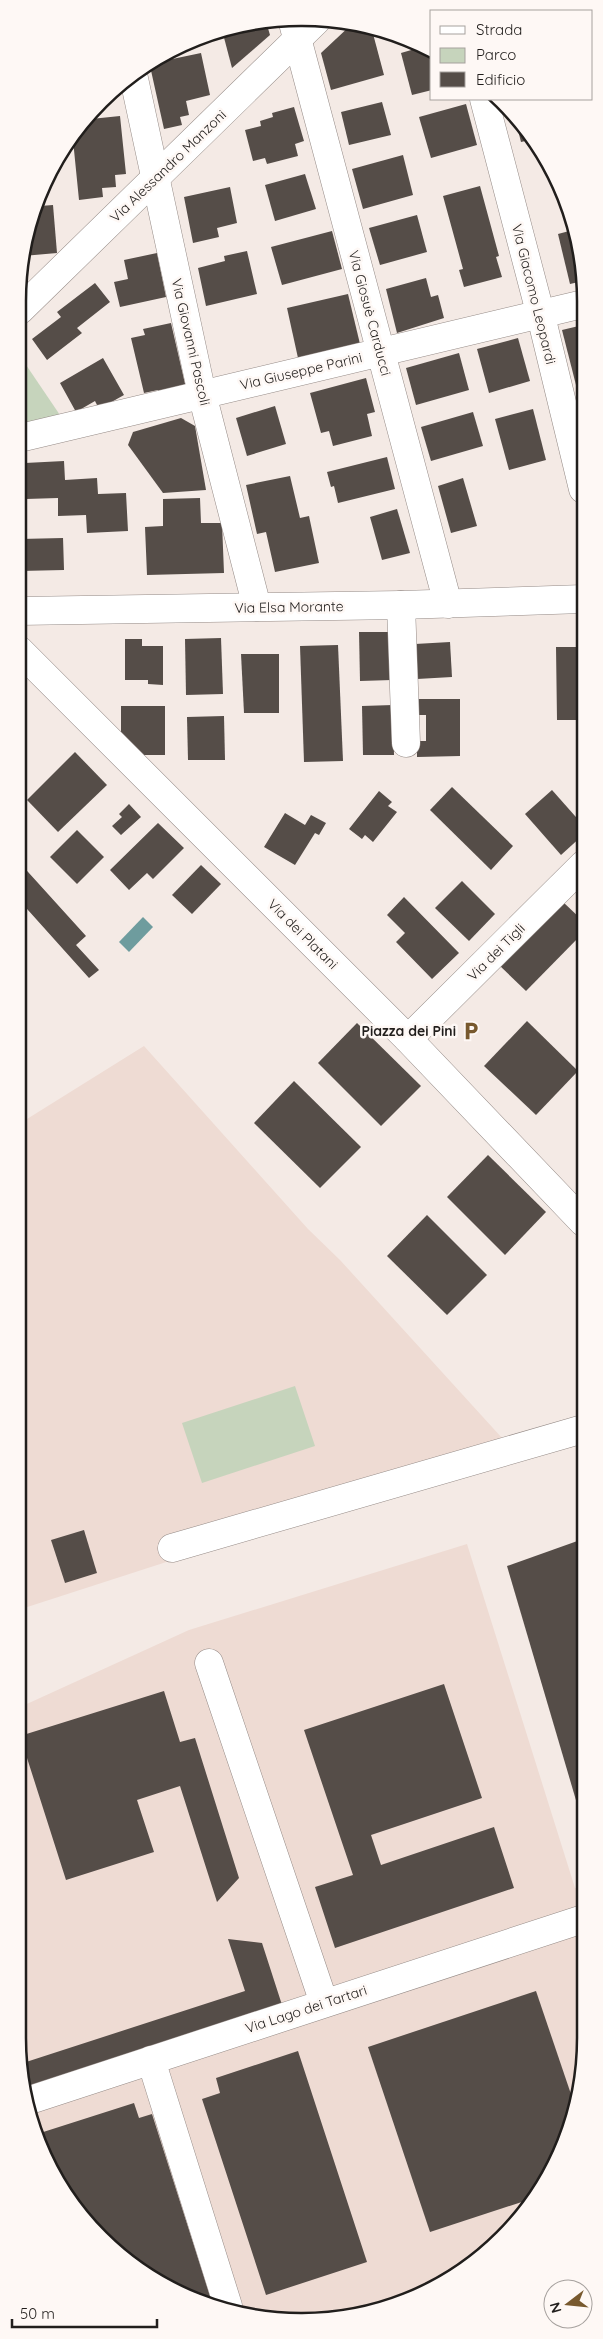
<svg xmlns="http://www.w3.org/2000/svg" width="603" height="2339" font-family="Quicksand,sans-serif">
<rect width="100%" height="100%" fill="#f4eae5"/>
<g fill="#eedbd3">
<polygon points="144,1046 308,1229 340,1260 513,1450 18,1610 19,1124"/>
<polygon points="467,1544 575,1888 583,1886 583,2075 548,2179 475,2263 393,2307 283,2321 176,2292 88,2225 39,2146 18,2037 18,1708 189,1630"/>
</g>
<g fill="#c6d4bc">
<polygon points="20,356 64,421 20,431"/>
<polygon points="295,1386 315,1446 202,1483 182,1423"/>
</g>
<polygon fill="#6e9c9e" points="143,917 153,927 129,952 119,942"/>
<g fill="#554d48">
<polygon points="352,24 372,30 384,75 331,90 321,53"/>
<polygon points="267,25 270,35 232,68 222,30 228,27"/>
<polygon points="425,46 432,50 432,90 412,95 401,53"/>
<polygon points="201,53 210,95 186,101 189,115 180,117 182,125 164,129 150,66 158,62"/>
<polygon points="382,102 391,135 349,145 341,112"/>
<polygon points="466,104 477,145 431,158 419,117"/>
<polygon points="294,107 304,141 295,144 298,156 267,164 265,158 253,161 245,130 261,126 260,121 273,117 272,113"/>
<polygon points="120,116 126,174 115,175 116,187 102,188 103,197 79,200 73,140 91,119"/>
<polygon points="515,118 523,129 530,140 521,142"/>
<polygon points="403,155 413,195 363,209 352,169"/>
<polygon points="305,174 316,209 275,221 265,185"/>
<polygon points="480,186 499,256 496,257 502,277 464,287 459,270 463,269 443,196"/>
<polygon points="230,187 237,223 217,228 219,237 193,243 184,197"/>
<polygon points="53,205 57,253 23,256 40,206"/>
<polygon points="417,215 427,252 380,265 369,228"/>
<polygon points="573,230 583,265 583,281 570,284 558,234"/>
<polygon points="332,231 342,269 282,285 271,247"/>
<polygon points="247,251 257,294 206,306 198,268 225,261 224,256"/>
<polygon points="157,253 166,297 120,307 114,282 128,279 124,260"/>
<polygon points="426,278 431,297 438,295 444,318 397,333 386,289"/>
<polygon points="95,283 110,302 77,328 82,333 47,360 32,339 61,317 57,312"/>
<polygon points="348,294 360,344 298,358 287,308"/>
<polygon points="171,323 186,388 158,394 158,390 144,393 131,338 145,335 143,329"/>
<polygon points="583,325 583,387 577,389 562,330"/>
<polygon points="518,338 530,381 489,393 477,349"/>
<polygon points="459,353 469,390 416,405 406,368"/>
<polygon points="103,358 124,395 99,409 95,401 76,412 60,383"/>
<polygon points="366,378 375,412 367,414 372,436 333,446 329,431 321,433 310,393"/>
<polygon points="275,406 286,444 247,456 236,418"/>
<polygon points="533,409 546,460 509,470 495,419"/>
<polygon points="473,412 483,446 431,461 421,427"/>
<polygon points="181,418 195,426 206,490 163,493 128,445 133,432"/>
<polygon points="387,457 395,489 338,503 334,486 331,487 327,472"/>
<polygon points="64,461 65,480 97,478 98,494 126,493 128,531 87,533 86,515 58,516 58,498 26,499 25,463"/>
<polygon points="290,476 300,518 309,516 319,563 275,572 266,532 257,534 246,485"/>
<polygon points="463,478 477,526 451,533 438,486"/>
<polygon points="200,498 201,523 222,523 224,573 147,575 145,527 163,526 163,499"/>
<polygon points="397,509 410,553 382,560 370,517"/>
<polygon points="63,538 64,570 20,571 20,539"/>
<polygon points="576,630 583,630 583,720 557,720 556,647 576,647"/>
<polygon points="359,632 391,632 392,680 360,681"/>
<polygon points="221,638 223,694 186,695 185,639"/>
<polygon points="125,639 142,639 142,646 163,646 163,685 148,684 148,680 125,680"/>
<polygon points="450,642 452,677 417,679 415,644"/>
<polygon points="338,645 343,761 304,762 300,646"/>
<polygon points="241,654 279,654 279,713 244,713"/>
<polygon points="418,699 460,699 460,756 417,757 417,741 426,741 426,715 419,715"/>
<polygon points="393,705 394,755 363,755 362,706"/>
<polygon points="121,706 165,706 165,755 137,755 121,739"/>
<polygon points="224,716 225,760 188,760 187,717"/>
<polygon points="75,752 107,785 58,832 27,800"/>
<polygon points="452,787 513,846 491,870 430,810"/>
<polygon points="552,790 583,825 583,835 561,855 525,814"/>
<polygon points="379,791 392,802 388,806 397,812 373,842 365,835 362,839 349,829"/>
<polygon points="129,804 141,817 121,835 112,826 122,817 119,814"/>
<polygon points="285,813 305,825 311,815 326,823 319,835 315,833 295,865 264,847"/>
<polygon points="158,823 184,848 153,879 147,873 129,890 110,870"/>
<polygon points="77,830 104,857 77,884 50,857"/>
<polygon points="19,862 86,936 76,945 99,970 89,978 19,900"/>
<polygon points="201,865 221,884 192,914 172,895"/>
<polygon points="462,881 495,914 469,941 435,908"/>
<polygon points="404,897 459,953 432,979 396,942 405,933 387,915"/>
<polygon points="562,901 583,921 583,933 526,991 499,965"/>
<polygon points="527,1021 578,1071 536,1115 484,1066"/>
<polygon points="357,1023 421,1086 381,1126 318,1063"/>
<polygon points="294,1081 361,1147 320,1188 254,1123"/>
<polygon points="488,1155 546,1212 505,1255 447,1197"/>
<polygon points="427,1215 487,1275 447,1315 387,1256"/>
<polygon points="84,1530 97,1573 65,1583 51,1540"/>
<polygon points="583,1539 583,1824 507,1566"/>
<polygon points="444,1684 482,1798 371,1835 381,1865 494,1827 514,1888 335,1948 315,1887 353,1875 304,1730"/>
<polygon points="164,1691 180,1742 195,1738 239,1878 217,1902 180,1786 137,1800 154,1852 66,1880 20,1736"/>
<polygon points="228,1939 262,1943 283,2008 28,2090 23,2063 245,1991"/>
<polygon points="536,1991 574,2103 548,2179 531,2199 430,2232 368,2047"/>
<polygon points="298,2051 367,2262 266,2295 202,2099 220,2093 216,2078"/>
<polygon points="134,2103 139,2118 152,2114 212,2302 176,2292 88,2225 39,2146 37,2134"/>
</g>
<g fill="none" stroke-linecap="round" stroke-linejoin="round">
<g stroke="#958b87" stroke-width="29">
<g id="minor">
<polyline points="293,23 448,604"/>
<polyline points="133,74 202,394 257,607"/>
<polyline points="484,99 541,316 583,489"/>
<polyline points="20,310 316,21"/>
<polyline points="20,438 583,304"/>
<polyline points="401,605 406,743"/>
<polyline points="19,611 401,605 583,599"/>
<polyline points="19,650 408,1039 583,1222"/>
<polyline points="408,1039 583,865"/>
<polyline points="172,1548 583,1429"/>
<polyline points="209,1663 324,2003"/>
<polyline points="151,2060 228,2306"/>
<polyline points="30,2100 583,1919"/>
</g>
</g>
<use href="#minor" stroke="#fff" stroke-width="28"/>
</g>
<defs>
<g id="parking-bare" transform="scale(1.5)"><path d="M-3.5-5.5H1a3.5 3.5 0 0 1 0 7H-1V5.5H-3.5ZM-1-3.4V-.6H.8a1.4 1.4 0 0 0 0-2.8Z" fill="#78592e" stroke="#fef8f5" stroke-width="2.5" paint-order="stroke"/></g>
</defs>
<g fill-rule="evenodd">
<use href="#parking-bare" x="471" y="1031"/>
</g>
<g text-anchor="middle" stroke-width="5" stroke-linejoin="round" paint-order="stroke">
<g font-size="14" fill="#211e1c" stroke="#fef8f5">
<text transform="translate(168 166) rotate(-44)" y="5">Via Alessandro Manzoni</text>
<text transform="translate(534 294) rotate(76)" y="5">Via Giacomo Leopardi</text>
<text transform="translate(370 313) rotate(75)" y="5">Via Giosuè Carducci</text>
<text transform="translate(191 342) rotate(77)" y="5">Via Giovanni Pascoli</text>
<text transform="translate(301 371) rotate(-13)" y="5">Via Giuseppe Parini</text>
<text transform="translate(289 607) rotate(-1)" y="5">Via Elsa Morante</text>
<text transform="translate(303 934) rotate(45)" y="5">Via dei Platani</text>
<text transform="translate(496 952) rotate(-45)" y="5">Via dei Tigli</text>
<text transform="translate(306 2009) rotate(-18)" y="5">Via Lago dei Tartari</text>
</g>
<g font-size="14" font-weight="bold" fill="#211e1c" stroke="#fef8f5" text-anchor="end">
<text x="456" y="1036">Piazza dei Pini</text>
</g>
</g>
<path d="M0 0H603V2339H0ZM301 26H302A275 275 0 0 1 577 301V2038A275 275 0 0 1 302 2313H301A275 275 0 0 1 26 2038V301A275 275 0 0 1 301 26Z" fill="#fef8f5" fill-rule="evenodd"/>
<path fill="none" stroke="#211e1c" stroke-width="2.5" d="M301 26H302A275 275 0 0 1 577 301V2038A275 275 0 0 1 302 2313H301A275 275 0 0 1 26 2038V301A275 275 0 0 1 301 26Z"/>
<rect x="430" y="10" width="162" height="90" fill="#fef8f5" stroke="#a6a19e"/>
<rect x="440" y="26" width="25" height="8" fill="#ffffff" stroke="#a6a19e"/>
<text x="476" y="35" font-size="15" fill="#211e1c">Strada</text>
<rect x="440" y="48" width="25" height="15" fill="#c6d4bc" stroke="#a6a19e"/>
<text x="476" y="60" font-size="15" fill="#211e1c">Parco</text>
<rect x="440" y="72" width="25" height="15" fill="#554d48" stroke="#a6a19e"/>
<text x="476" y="85" font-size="15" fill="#211e1c">Edificio</text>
<g transform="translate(568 2304) rotate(254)"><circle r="24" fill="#fef8f5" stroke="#a6a19e"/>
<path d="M0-4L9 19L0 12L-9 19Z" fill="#78592e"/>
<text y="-8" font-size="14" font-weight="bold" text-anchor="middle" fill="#211e1c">N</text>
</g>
<path d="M12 2319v8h145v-8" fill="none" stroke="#211e1c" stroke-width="2.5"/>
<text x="20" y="2319" font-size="15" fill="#211e1c" stroke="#fef8f5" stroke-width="4" paint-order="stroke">50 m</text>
</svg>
